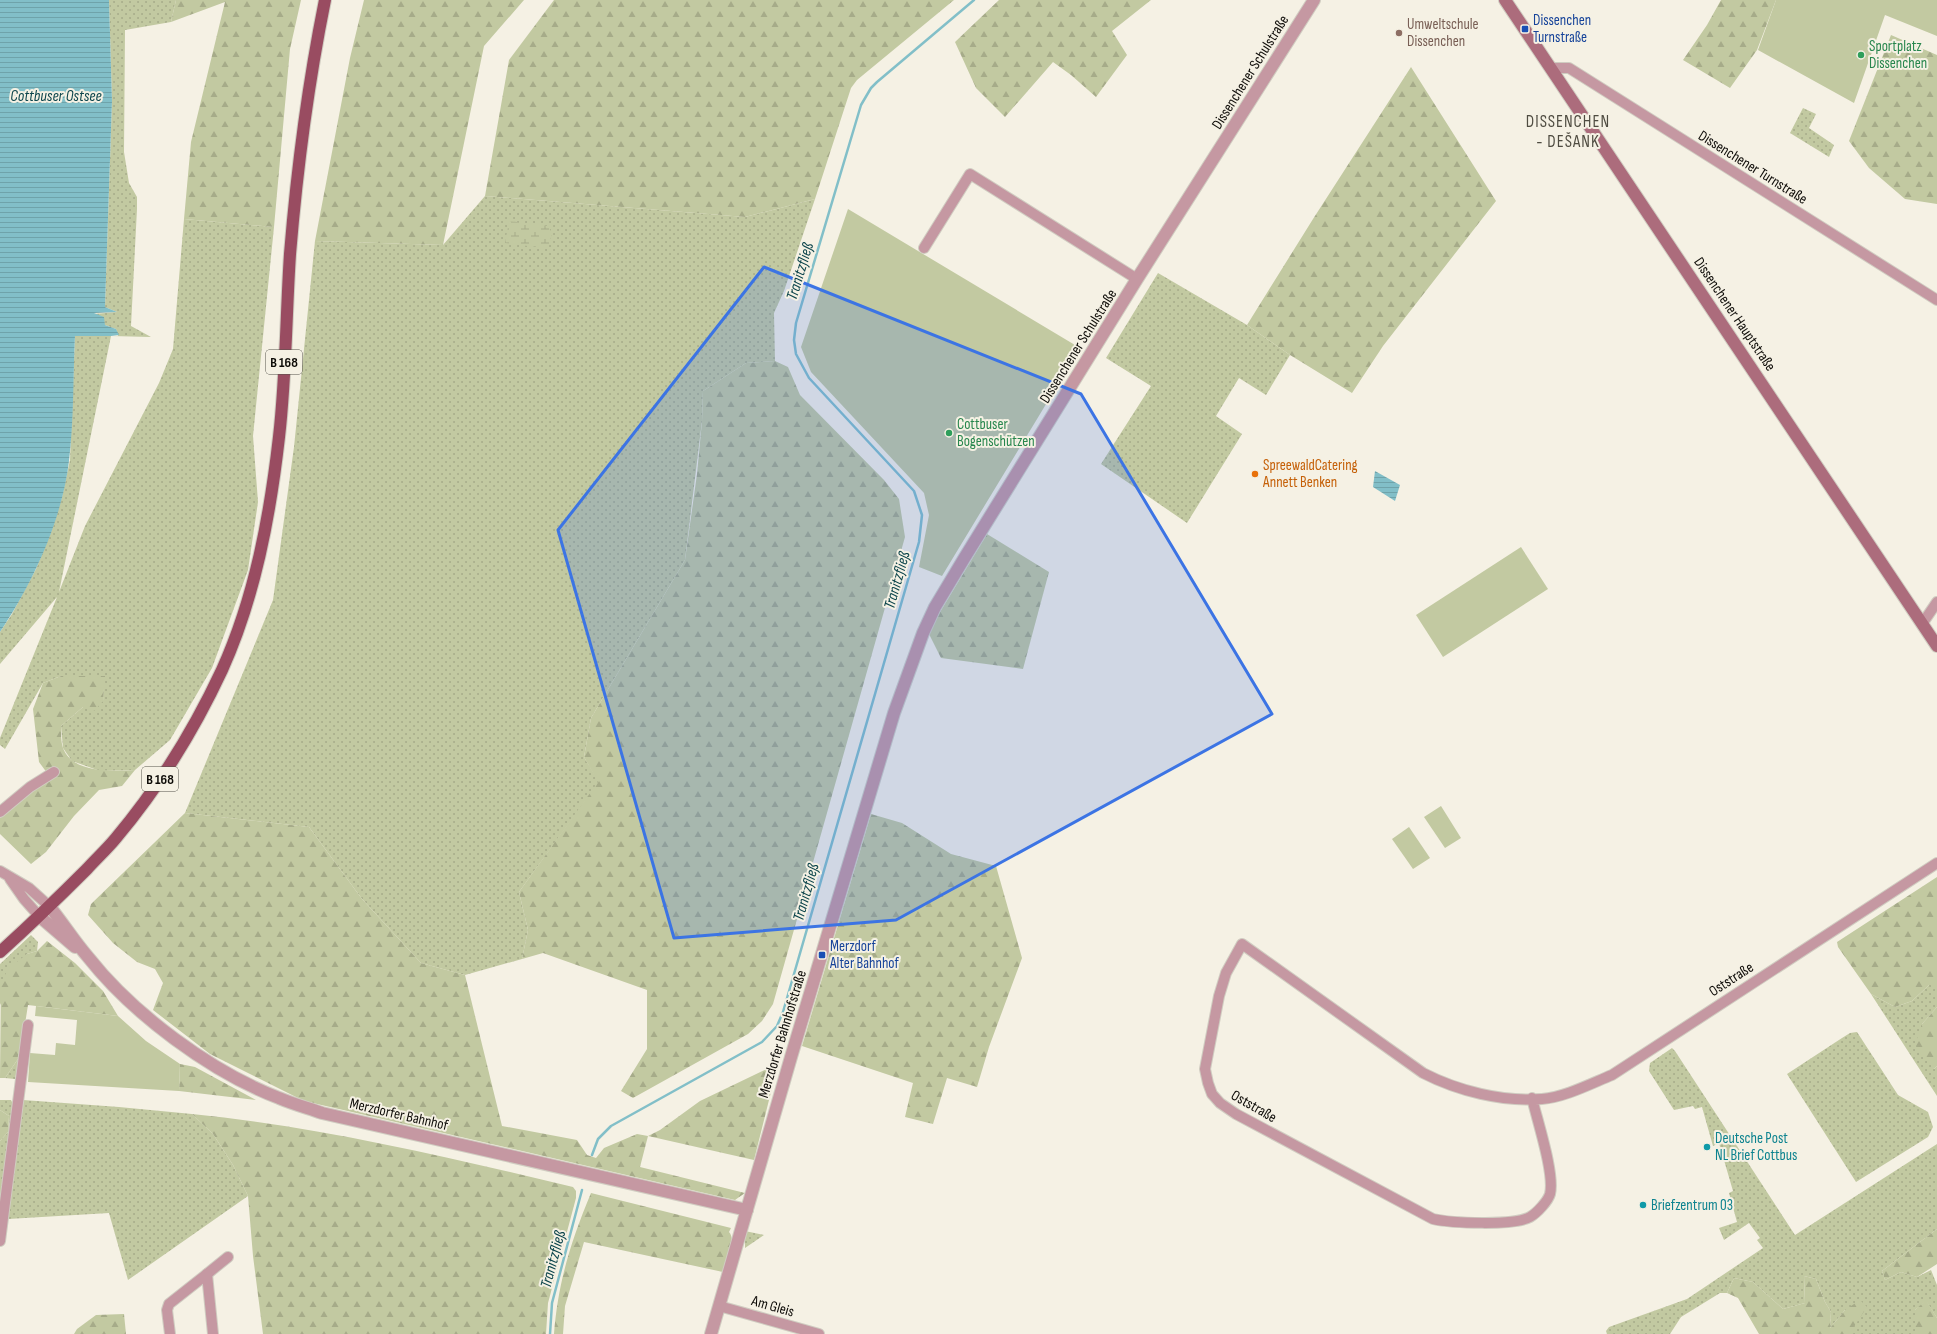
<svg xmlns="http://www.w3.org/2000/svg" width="1937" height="1334" font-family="'Sofia Sans Condensed',sans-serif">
<defs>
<pattern id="grass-dots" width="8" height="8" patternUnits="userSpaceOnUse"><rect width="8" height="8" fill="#c2c9a1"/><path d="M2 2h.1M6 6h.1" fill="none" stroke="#a6ab89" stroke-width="1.8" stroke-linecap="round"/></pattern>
<pattern id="forest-firs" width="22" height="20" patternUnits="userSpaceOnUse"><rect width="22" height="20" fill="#c2c9a1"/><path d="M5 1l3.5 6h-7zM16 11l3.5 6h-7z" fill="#a6ab89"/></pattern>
<pattern id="wetland-marsh" width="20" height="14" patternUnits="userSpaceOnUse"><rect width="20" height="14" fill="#c2c9a1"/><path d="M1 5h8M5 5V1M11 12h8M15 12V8" fill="none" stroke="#a6ab89"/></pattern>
<pattern id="water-rules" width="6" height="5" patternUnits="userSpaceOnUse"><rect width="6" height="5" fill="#82bfc8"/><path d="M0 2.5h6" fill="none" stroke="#6fa3aa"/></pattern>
</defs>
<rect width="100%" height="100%" fill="#f5f1e4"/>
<g fill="url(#grass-dots)">
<polygon points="109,0 176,0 171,22 125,30 124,152 129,183 137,197 137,209 131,326 151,337 111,336 59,592 85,526 159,383 173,349 184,219 274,227 253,436 258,502 248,570 212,668 170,740 135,770 100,771 72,761 63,748 61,726 83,707 103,701 104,676 61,676 43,683 5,749 0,745 0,738 57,597 0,664 0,632 12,614 36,569 51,532 62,497 70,460 75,336 118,336 116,329 105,325 94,314 117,312 105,307 112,101"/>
<polygon points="1803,108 1816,114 1809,128 1834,145 1829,157 1790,133"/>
<polygon points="485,196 745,217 815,199 784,291 774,313 775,361 746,363 703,391 702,421 685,560 591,718 584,757 599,782 519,892 528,930 522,959 465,975 421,963 362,899 309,827 185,813 273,600 294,447 315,241 443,245"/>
<polygon points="1158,273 1247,325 1290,355 1266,395 1239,378 1216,416 1242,434 1187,523 1101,464 1151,386 1106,358"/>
<polygon points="31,935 38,942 37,951 27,954 0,1005 0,964"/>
<polygon points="1929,985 1937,985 1937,1007 1922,1024 1934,1069 1937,1066 1937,1096 1871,994 1895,1007 1912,1001"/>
<polygon points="1857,1032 1898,1095 1928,1112 1933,1127 1928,1137 1856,1182 1787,1074 1842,1038 1850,1033"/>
<polygon points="1672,1048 1675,1051 1795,1235 1937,1144 1937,1229 1882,1271 1885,1280 1901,1272 1917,1277 1931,1270 1937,1285 1937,1318 1926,1301 1915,1310 1915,1334 1849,1334 1845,1310 1830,1328 1831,1312 1825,1302 1816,1279 1804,1276 1805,1303 1783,1309 1753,1282 1734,1278 1727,1293 1720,1293 1681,1317 1670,1334 1607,1334 1606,1331 1609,1327 1687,1299 1763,1248 1757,1240 1760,1238 1749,1223 1724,1240 1719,1228 1737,1222 1729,1193 1733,1191 1719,1143 1713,1146 1702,1107 1695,1109 1693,1106 1674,1110 1649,1071 1650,1063"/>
<polygon points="20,1056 15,1079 5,1078"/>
<polygon points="0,1100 11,1100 14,1106 0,1225 0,1141 8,1132 9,1116 0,1110"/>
<polygon points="23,1100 119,1107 192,1114 213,1134 233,1165 248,1196 128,1280 109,1213 8,1219"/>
<polygon points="745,1231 764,1235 745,1248"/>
</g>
<g fill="url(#forest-firs)">
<polygon points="176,0 301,0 290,49 274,227 184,219 191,142 225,2 171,22"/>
<polygon points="364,0 524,0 484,46 443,245 315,241 350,58"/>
<polygon points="554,0 954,0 857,80 851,88 815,199 745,217 485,196 509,60"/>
<polygon points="999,0 1151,0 1112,31 1127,55 1096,97 1071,75 1053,62 1005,117 976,88 955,42"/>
<polygon points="1721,0 1776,0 1757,50 1730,88 1683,60 1707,25"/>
<polygon points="1891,35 1937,55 1937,204 1905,199 1869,168 1849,141"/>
<polygon points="1411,67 1496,201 1383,346 1352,393 1290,355 1247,325 1313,219"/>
<polygon points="775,361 788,367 800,395 884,480 899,499 905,537 773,1004 762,1021 748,1034 633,1098 621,1091 647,1049 647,990 543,953 522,959 528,930 519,892 598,782 584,757 591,718 685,560 697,474 702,421 703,391 746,363"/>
<polygon points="987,534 1049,572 1023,669 941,658 928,632"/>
<path d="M61,676H105L103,701L94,711L83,707L61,726C61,733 61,742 63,748C73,774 113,771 135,770L122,786L99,790L74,816L46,852L31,864L0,834V818L50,777L39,762L33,709L43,683Z"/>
<polygon points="185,813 309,827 362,899 421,963 465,975 502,1126 577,1140 587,1155 596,1158 604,1148 637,1134 648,1136 660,1130 700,1101 771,1067 776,1072 754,1160 648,1136 640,1167 745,1193 735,1200 304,1101 210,1054 153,1010 163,983 155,969 137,962 113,943 88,915 91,904"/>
<polygon points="871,814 902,823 951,854 996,866 1022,958 989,1047 977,1087 947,1078 933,1124 905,1117 913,1083 802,1046"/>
<polygon points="1937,877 1937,985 1929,985 1912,1001 1895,1007 1871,994 1838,947 1837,942"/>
<polygon points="47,941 75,963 103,991 118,1016 28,1005 20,1056 5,1078 0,1078 1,982 9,968 27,954 37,951"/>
<polygon points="1937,1007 1937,1066 1934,1069 1915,1045 1922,1024"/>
<polygon points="180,1064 195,1067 256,1100 179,1091"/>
<polygon points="0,1110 9,1116 8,1132 0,1141"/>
<path d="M192,1114C321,1127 447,1157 573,1187L576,1191V1198L548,1303L546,1334H263L253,1256L248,1196L233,1165L213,1134Z"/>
<path d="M591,1193L731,1228L729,1232C737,1241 726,1261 723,1272L584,1242L565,1306L563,1334H554C558,1282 571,1241 591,1193Z"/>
<polygon points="1937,1229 1937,1264 1917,1277 1901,1272 1885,1280 1882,1271"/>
<polygon points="1804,1276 1816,1279 1825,1302 1831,1312 1830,1328 1845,1310 1860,1300 1867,1307 1849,1334 1759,1334 1738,1298 1727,1293 1734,1278 1753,1282 1783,1309 1805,1303"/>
<polygon points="1926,1300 1937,1318 1937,1334 1915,1334 1915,1310"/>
<polygon points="124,1314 126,1334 74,1334 77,1329 96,1315"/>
</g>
<polygon fill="url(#wetland-marsh)" points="509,221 548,226 552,233 549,245 545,248 505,243"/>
<g fill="#c2c9a1">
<polygon points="1776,0 1937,0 1937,36 1885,15 1854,103 1758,50"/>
<polygon points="848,209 1080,348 942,576 919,567 929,515 924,493 811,372 801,347"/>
<polygon points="1521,547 1548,589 1443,657 1416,615"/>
<polygon points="1441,806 1461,838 1445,848 1424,817"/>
<polygon points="1409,827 1430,858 1413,869 1392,839"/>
<polygon points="36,1006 118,1016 146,1041 180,1064 179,1091 28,1082 30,1053 55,1055 56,1043 75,1045 77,1020 35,1016"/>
</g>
<g fill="url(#water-rules)">
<path d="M0,0H109L112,101L105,307L117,312L94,313L104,317L105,325L116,329L119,335L111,336H75C73,377 74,420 69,461C62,520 33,583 0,632Z"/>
<polygon points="1375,471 1400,485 1395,501 1373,487"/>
</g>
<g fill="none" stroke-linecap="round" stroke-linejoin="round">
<g stroke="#82bfc8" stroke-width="2.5">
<polyline points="592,1155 598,1139 611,1126 762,1042 777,1026 783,1012 919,542 922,515 914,491 809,378 796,354 794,340 796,323 861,105 871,88 877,82 974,0"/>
<polyline points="550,1334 552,1303 582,1190"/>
</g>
<g stroke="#d0ccc1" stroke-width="12">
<g id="minor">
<polyline points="1551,68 1569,68 1937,300"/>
<polyline points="924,248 970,174 1137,279"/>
<polyline points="1922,624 1937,602"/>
<polyline points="0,812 30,787 54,772"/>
<polyline points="0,871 29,888 49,906"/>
<polyline points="10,879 24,899 39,916"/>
<path d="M1532,1098C1537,1120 1555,1174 1550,1194C1548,1201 1537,1213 1530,1217C1514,1226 1451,1223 1433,1219L1236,1114L1220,1103L1212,1094L1208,1083L1205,1069L1219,996L1226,973L1242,944L1423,1073C1458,1091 1502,1102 1542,1099C1565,1097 1590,1084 1612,1075L1937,863"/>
<polyline points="0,1241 28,1025"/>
<polyline points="207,1274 228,1257"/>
<polyline points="719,1306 819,1334"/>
<polyline points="170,1334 167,1310 169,1304 207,1274 213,1334"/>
</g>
</g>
<g stroke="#d0ccc1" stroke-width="14">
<g id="tertiary">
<path d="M49,906C63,923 74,941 88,957C133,1014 211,1072 279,1098C293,1104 308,1108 322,1113L747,1210"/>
<polyline points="39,916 75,947"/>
<polyline points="711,1334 791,1057 894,713 923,633 935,607 965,557 1137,279 1314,0"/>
</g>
</g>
<g stroke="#d0ccc1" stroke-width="14">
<polyline id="secondary" points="1505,0 1937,646"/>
</g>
<g stroke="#d0ccc1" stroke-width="14">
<path id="primary" d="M0,952C30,925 59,897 87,869C96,859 107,849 116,838C158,788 194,730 222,670C255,597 270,516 279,437C286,377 286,315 290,254C297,169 308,84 325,0"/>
</g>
<use href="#minor" stroke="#c598a2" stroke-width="10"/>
<use href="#tertiary" stroke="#c598a2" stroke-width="12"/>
<use href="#secondary" stroke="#ac6c7c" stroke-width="12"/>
<use href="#primary" stroke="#994c61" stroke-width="12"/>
</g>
<path fill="#3c74e4" fill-opacity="0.2" stroke="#3c74e4" stroke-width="3" stroke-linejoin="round" d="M764,267L1081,394L1272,714L896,920L674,938L558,530Z"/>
<g fill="#1a4fb4" stroke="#f5f1e4" stroke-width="1.5">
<rect x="1521" y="25" width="8" height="8" rx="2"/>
<rect x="818" y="951" width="8" height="8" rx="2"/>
</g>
<circle fill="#8d6e63" stroke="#f5f1e4" stroke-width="1.5" cx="1399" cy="33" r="4"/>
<g fill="#2e9e5b" stroke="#f5f1e4" stroke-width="1.5">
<circle cx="1861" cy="55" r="4"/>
<circle cx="949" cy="433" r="4"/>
</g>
<circle fill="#e8710a" stroke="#f5f1e4" stroke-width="1.5" cx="1255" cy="474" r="4"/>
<g fill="#0f9aa8" stroke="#f5f1e4" stroke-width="1.5">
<circle cx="1707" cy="1147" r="4"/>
<circle cx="1643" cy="1205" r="4"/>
</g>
<g text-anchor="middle" stroke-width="4" stroke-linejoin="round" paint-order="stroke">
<g fill="#f5f1e4" stroke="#535049" stroke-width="1">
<rect x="266" y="350" width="36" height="24" rx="3"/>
<rect x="142" y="767" width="36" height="24" rx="3"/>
</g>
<g font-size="14" font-weight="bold" fill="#0d0b07">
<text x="284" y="367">B 168</text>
<text x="160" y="784">B 168</text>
</g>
<g font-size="15" fill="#164399" stroke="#f5f1e4" text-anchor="start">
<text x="1533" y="25">Dissenchen<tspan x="1533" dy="17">Turnstraße</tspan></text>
<text x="830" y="951">Merzdorf<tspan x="830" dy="17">Alter Bahnhof</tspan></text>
</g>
<g font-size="15" fill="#785e54" stroke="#f5f1e4" text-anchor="start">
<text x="1407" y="29">Umweltschule<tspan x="1407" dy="17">Dissenchen</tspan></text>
</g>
<g font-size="15" fill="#27864d" stroke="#f5f1e4" text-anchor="start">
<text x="1869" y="51">Sportplatz<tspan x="1869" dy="17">Dissenchen</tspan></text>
<text x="957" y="429">Cottbuser<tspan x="957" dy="17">Bogenschützen</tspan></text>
</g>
<g font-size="15" fill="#0d0b07" stroke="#f5f1e4">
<text transform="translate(1250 72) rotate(-58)" y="5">Dissenchener Schulstraße</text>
<text transform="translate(1753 167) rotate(32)" y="5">Dissenchener Turnstraße</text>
<text transform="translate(1735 314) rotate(56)" y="5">Dissenchener Hauptstraße</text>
<text transform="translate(1078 346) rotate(-58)" y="5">Dissenchener Schulstraße</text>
<text transform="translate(1731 979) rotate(-33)" y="5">Oststraße</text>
<text transform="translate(782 1034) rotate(-73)" y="5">Merzdorfer Bahnhofstraße</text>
<text transform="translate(1254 1106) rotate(30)" y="5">Oststraße</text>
<text transform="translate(399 1114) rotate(13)" y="5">Merzdorfer Bahnhof</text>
<text transform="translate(773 1306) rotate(16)" y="5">Am Gleis</text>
</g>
<g font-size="15" fill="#c56008" stroke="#f5f1e4" text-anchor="start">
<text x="1263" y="470">SpreewaldCatering<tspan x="1263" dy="17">Annett Benken</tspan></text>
</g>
<g font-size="15" fill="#0d838f" stroke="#f5f1e4" text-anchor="start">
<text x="1715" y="1143">Deutsche Post<tspan x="1715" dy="17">NL Brief Cottbus</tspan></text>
<text x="1651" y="1210">Briefzentrum 03</text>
</g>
<g font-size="16" font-style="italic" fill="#0c454c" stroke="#f5f1e4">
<text x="56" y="101">Cottbuser Ostsee</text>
<text transform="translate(799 271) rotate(-73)" y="6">Tranitzfließ</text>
<text transform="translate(896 580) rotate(-74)" y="6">Tranitzfließ</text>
<text transform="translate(805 892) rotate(-74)" y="6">Tranitzfließ</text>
<text transform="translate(552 1259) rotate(-75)" y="6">Tranitzfließ</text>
</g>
<g font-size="17" letter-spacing="1" fill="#4f4c41" stroke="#f5f1e4">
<text x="1568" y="127">DISSENCHEN<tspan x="1568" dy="20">- DEŠANK</tspan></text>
</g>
</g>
</svg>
